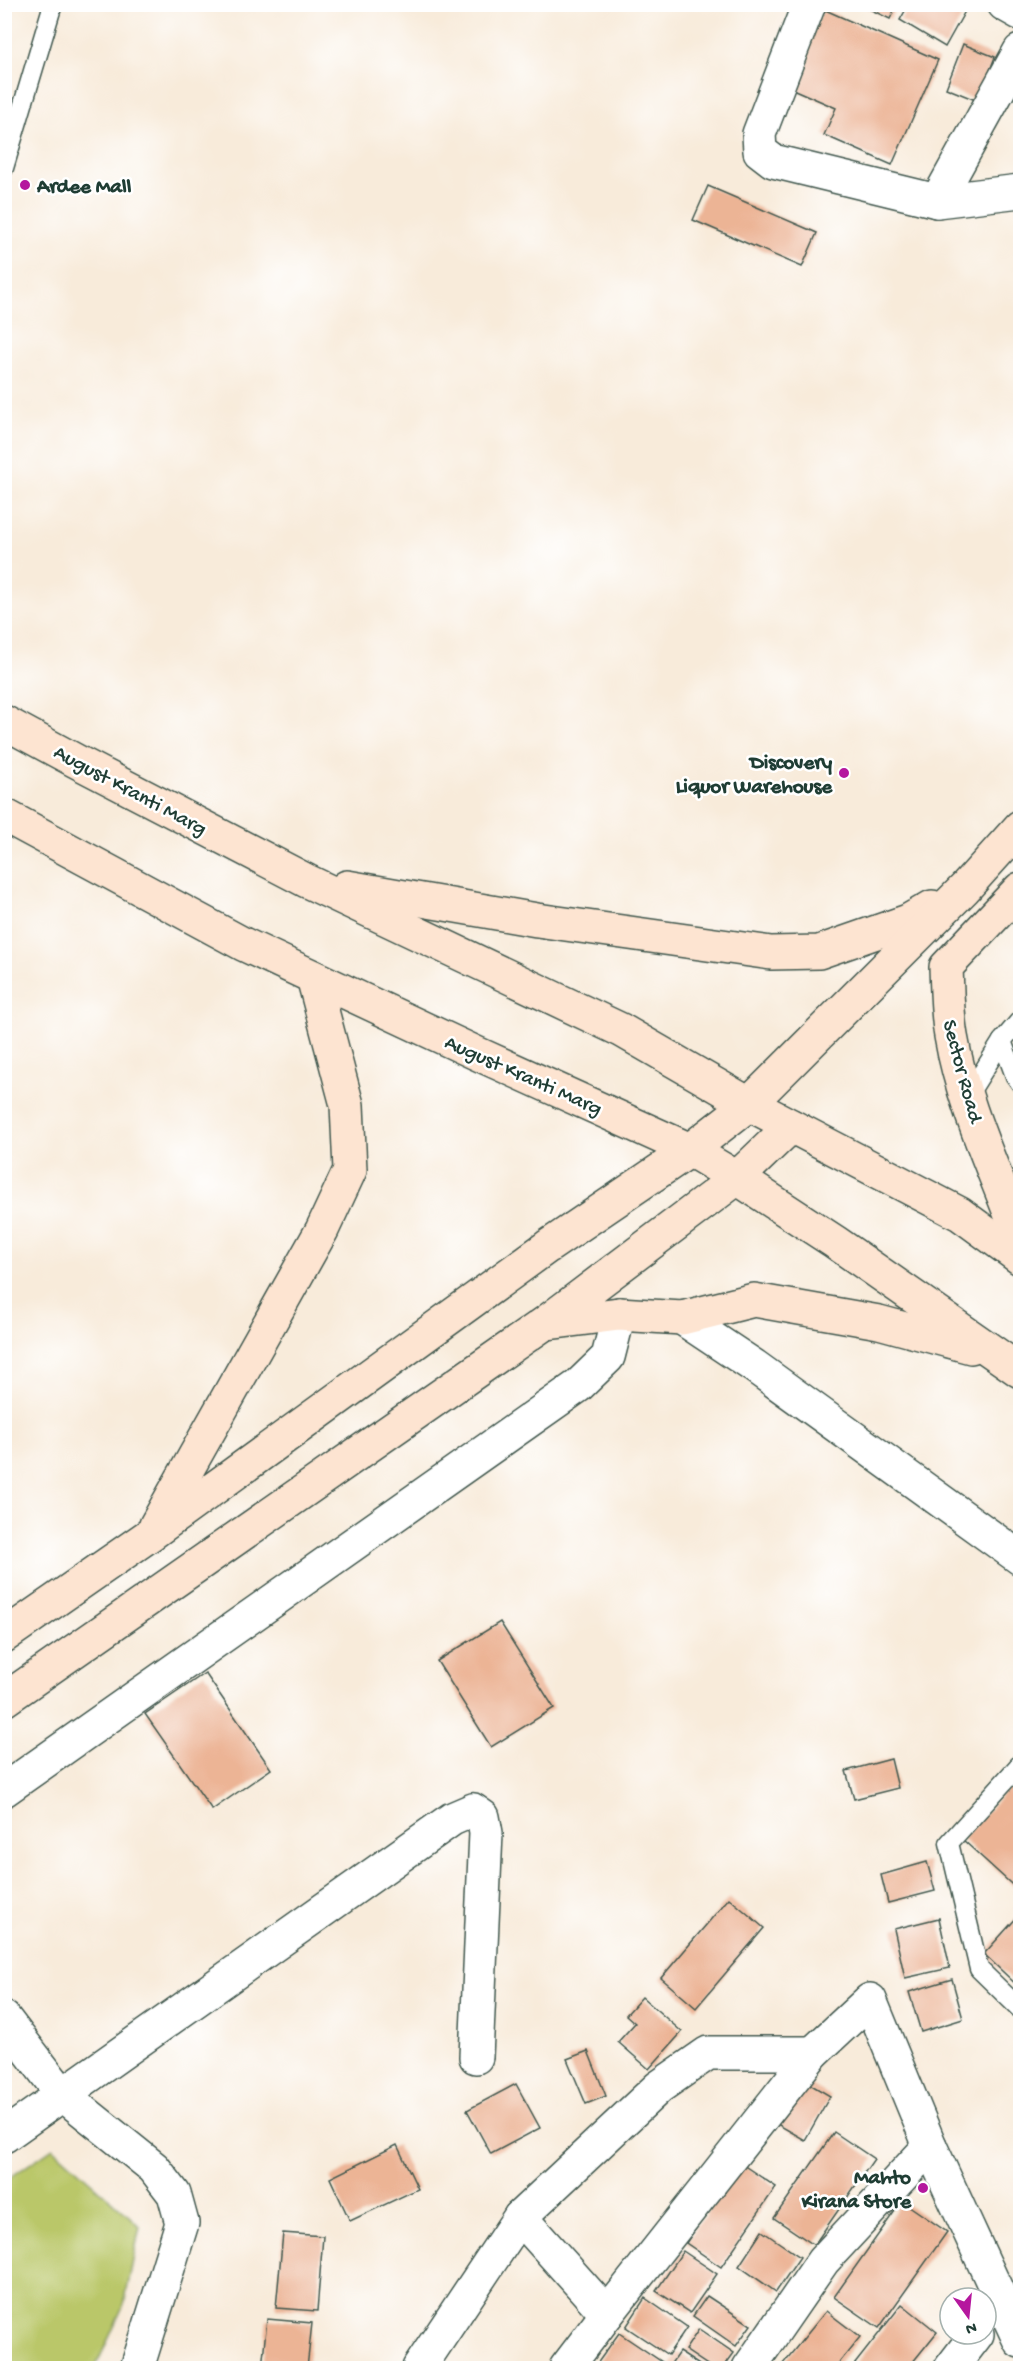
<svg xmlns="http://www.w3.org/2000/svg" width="1025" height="2373" font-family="'Gochi Hand',sans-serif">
<rect width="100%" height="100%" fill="#fff"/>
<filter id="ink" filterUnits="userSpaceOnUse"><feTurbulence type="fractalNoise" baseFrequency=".0167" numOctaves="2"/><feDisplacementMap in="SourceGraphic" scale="12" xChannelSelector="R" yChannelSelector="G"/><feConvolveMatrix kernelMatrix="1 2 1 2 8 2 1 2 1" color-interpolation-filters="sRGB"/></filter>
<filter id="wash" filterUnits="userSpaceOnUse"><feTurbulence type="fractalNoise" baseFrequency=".008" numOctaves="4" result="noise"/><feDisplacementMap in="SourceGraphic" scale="24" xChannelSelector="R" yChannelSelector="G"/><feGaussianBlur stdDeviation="1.35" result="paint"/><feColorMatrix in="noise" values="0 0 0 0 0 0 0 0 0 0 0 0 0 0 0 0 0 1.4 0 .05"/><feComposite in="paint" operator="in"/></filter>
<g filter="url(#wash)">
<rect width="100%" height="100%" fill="#f8ebda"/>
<polygon fill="#bac769" stroke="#6c824e" stroke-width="1.5" points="53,2148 140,2226 124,2305 95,2368 5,2368 5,2181"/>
<g id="blocks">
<g fill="#ecb495">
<polygon points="4,4 10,4 5,20 4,20"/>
<polygon points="859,4 897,4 890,19"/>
<polygon points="909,4 969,4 945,47 900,20"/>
<polygon points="823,9 938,60 892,165 824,135 836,108 788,87"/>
<polygon points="963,44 995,57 978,101 946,88"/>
<polygon points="1020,76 1020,100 1011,95"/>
<polygon points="708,186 817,233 802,267 693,220"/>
<polygon points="500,1622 554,1708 491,1747 437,1661"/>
<polygon points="205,1673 271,1769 212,1810 145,1714"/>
<polygon points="891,1759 898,1788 854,1799 846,1771"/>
<polygon points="1020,1775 1020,1892 962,1839"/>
<polygon points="927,1862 935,1891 888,1903 881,1875"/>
<polygon points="729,1898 764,1928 696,2008 661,1978"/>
<polygon points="1020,1914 1020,1988 984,1954"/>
<polygon points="939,1918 950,1968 905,1978 894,1929"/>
<polygon points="952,1979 963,2019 921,2032 909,1992"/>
<polygon points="642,1997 682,2032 649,2069 618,2042 635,2023 626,2015"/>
<polygon points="588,2051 606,2096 586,2104 567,2059"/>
<polygon points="803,2080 830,2096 805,2140 777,2124"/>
<polygon points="516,2084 540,2128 491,2154 467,2110"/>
<polygon points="834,2132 874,2159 814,2245 774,2218"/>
<polygon points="397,2145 418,2189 350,2221 330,2178"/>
<polygon points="740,2163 776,2187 721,2267 686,2243"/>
<polygon points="902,2201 947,2232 879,2328 834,2297"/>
<polygon points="762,2231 800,2257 776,2292 739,2266"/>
<polygon points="283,2233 323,2236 317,2311 276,2308"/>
<polygon points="683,2251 717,2274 690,2313 656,2291"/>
<polygon points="707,2296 751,2325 736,2346 693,2316"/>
<polygon points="645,2298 687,2327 668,2355 626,2327"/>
<polygon points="902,2304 937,2332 908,2368 859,2368 854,2365"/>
<polygon points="826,2311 860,2337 835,2368 786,2368 782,2365"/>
<polygon points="267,2319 312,2323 307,2368 262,2368"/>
<polygon points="699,2329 734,2353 723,2368 712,2368 685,2350"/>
<polygon points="619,2333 665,2364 662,2368 594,2368"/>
<polygon points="679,2352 704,2368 668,2368"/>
</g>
</g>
</g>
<g filter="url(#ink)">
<use href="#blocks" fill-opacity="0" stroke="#40574d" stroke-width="1.5"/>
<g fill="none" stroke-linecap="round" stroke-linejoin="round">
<g stroke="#40574d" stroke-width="21">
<g id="service">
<polyline points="4,168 53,4"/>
<polyline points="1002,1041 1015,1076 1020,1083"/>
<polyline points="967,1097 1002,1041 1020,1020"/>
<polyline points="1020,1764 949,1843 979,1969 1020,2009"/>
</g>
</g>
<g stroke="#40574d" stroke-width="36">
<g id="minor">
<polyline points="809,4 759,134 760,151 773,161 937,201 1020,191"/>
<polyline points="1004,4 1020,13"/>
<polyline points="937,201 1020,51"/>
<polyline points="682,1318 754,1366 1020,1558"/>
<polyline points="4,2018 62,2094 154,2168 174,2194 182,2223 137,2368"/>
<polyline points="4,2136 452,1819 473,1810 483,1817 486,1833 476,2057"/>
<polyline points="520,2217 607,2314"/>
<polyline points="419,2368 520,2217 659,2087 708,2053 813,2053"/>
<polyline points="566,2368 607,2314 813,2053 870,2000 930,2146 1020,2341"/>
<polyline points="749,2368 823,2261 930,2146"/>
<polyline points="951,2368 977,2334"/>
</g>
</g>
<g stroke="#40574d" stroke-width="36">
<polyline id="tertiary" points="4,1790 578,1386 608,1357 619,1314"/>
</g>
<g stroke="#40574d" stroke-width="36">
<g id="secondary">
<polyline points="4,722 76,761 307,881 621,1030 749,1104 960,1214 1020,1258"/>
<polyline points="4,815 243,944 476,1053 690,1150 737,1178 835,1242 1020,1371"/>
<polyline points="347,887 537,920 771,953 819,952 908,921 932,907"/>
<path d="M1020,889L946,967C947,990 947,1013 951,1036C963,1106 996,1173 1020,1239"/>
<polyline points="548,1323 619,1314 682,1318 754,1300 879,1322 971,1347"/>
<polyline points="156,1525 322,1230 350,1170 347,1105 313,977"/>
<polyline points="4,1636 151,1534 547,1247 690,1150 749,1104 965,888 1020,827"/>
<polyline points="4,1700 545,1323 737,1178 791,1126"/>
</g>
</g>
<use href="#service" stroke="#fff" stroke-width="18"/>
<use href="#minor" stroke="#fff" stroke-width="33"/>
<use href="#tertiary" stroke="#fff" stroke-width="33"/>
<use href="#secondary" stroke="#fde4d1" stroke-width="33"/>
</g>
</g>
<g fill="#b5179e" stroke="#fff" stroke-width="2">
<circle cx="25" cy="185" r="6"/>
<circle cx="844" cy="773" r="6"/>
<circle cx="923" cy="2188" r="6"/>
</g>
<g text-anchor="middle" stroke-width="5" stroke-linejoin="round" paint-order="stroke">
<g font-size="21" font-weight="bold" fill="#1f3d34" stroke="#fff" text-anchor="end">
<text x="37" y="192" text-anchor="start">Ardee Mall</text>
<text x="832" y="768">Discovery<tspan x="832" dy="24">Liquor Warehouse</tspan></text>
<text x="911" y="2183">Mahto<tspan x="911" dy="24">Kirana Store</tspan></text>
</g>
<g font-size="21" fill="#1f3d34" stroke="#fff">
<text transform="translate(131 789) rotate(28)" y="7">August Kranti Marg</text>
<text transform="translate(964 1071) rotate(75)" y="7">Sector Road</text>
<text transform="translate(524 1074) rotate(24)" y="7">August Kranti Marg</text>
</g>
</g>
<rect width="1025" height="2373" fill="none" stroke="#fff" stroke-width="24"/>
<g transform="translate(968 2316) rotate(165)"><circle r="28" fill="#ffffff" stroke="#a5b1ae" stroke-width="1.5"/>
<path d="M0-4.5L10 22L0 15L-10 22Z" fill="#b5179e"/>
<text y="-9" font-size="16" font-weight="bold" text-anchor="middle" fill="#1f3d34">N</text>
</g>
</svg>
